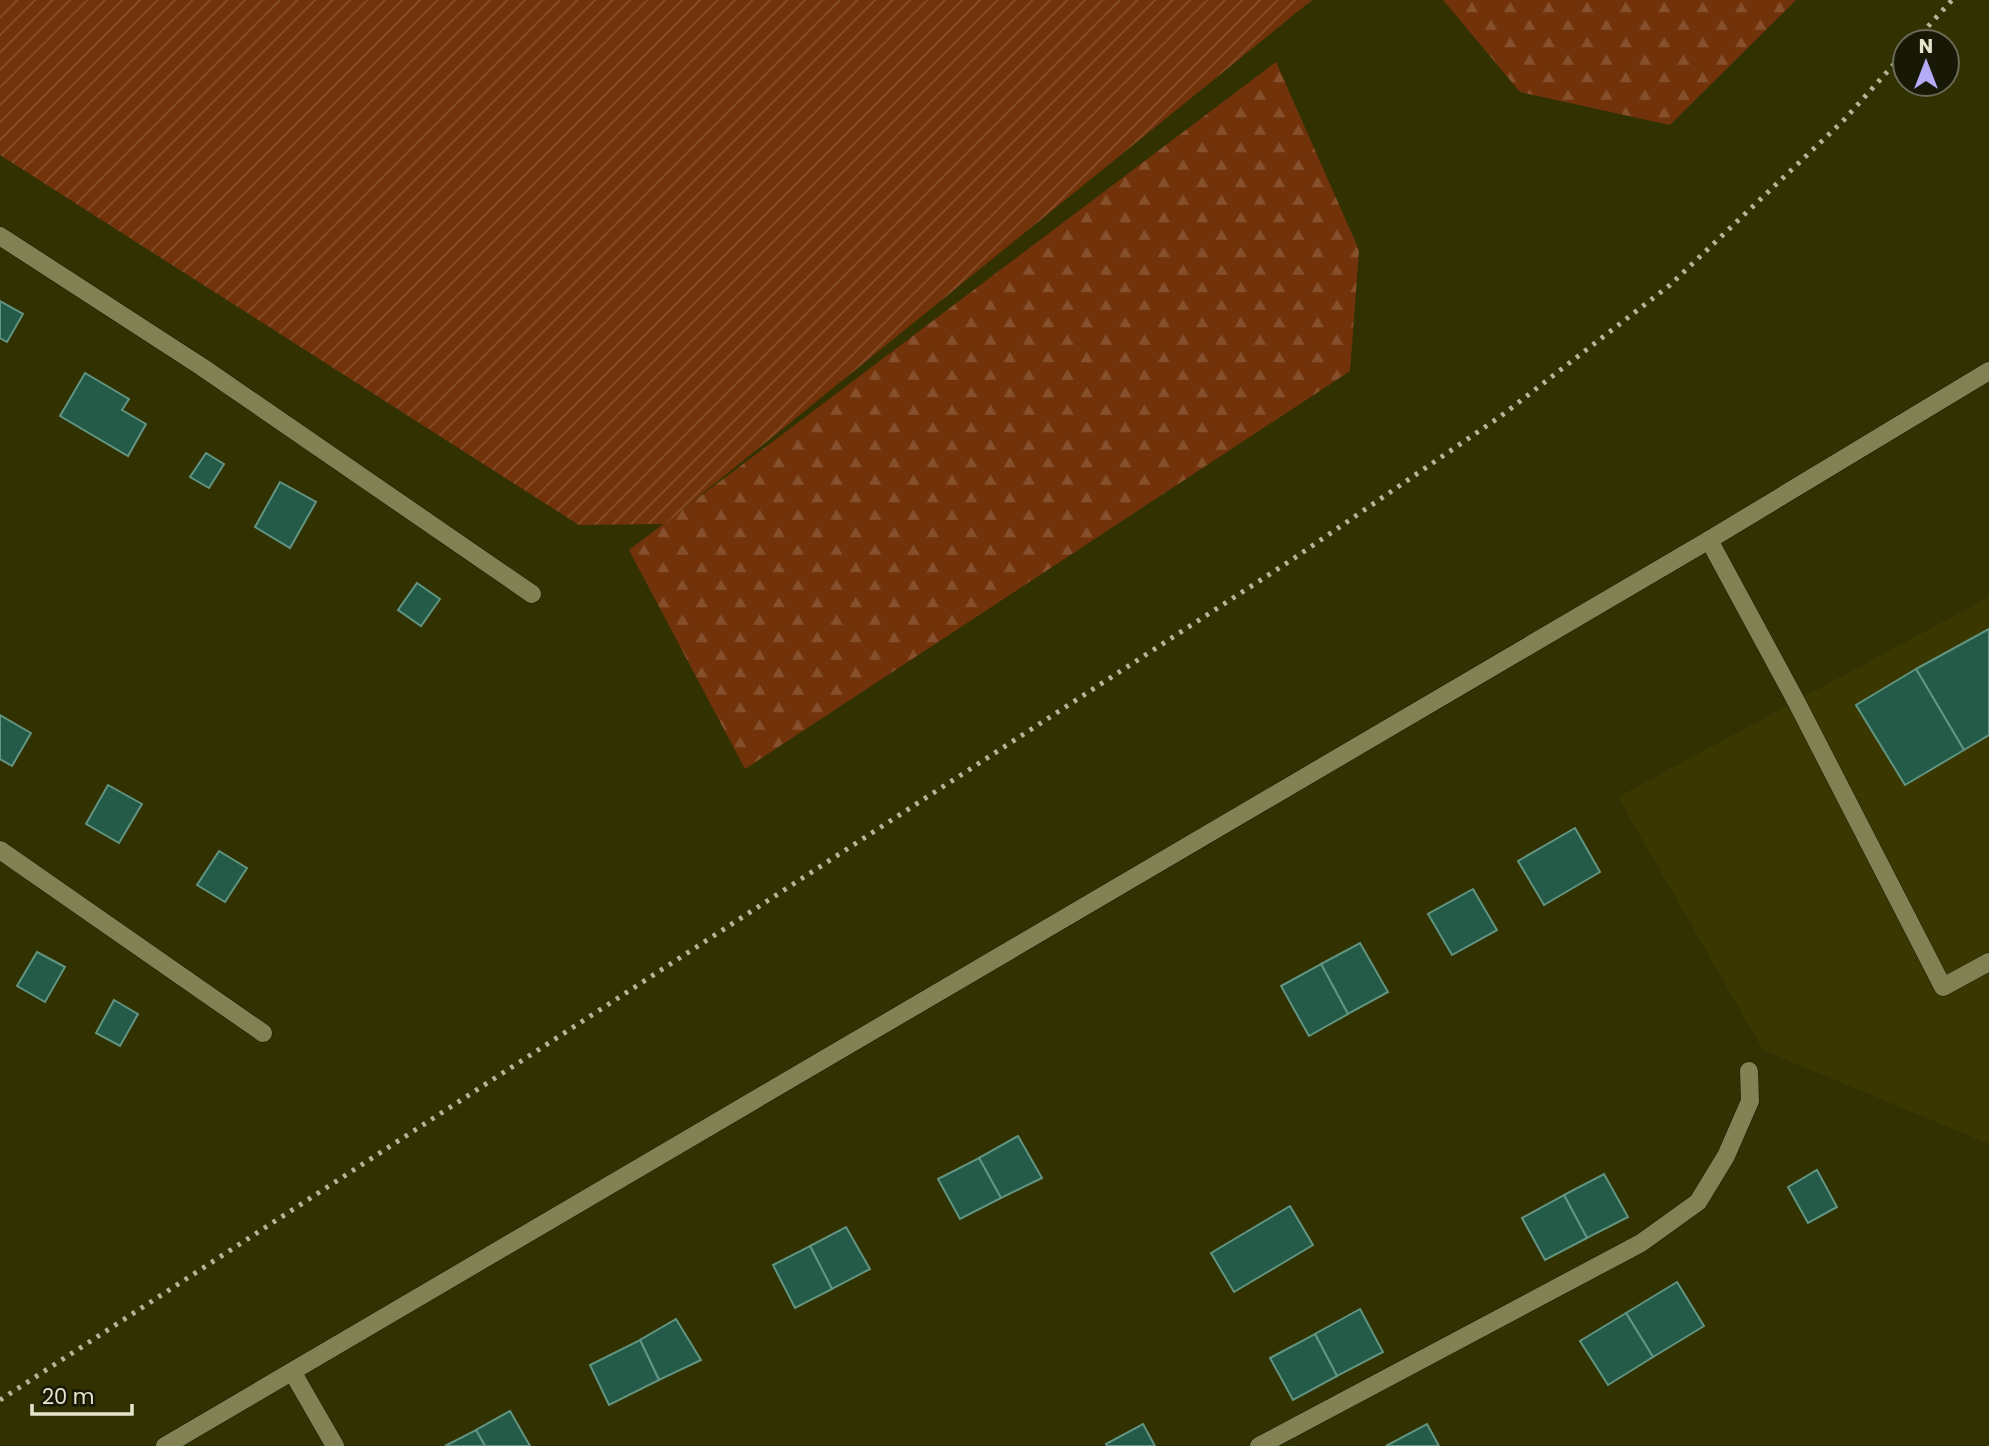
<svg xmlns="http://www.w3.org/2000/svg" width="1989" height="1446" font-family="Poppins,sans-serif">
<defs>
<pattern id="forest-firs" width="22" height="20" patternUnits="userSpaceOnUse" patternTransform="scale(1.75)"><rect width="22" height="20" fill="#72330a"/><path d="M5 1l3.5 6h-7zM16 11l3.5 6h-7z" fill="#86502c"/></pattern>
<pattern id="garden-furrows" width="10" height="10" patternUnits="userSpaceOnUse" patternTransform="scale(1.75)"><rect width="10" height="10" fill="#72330a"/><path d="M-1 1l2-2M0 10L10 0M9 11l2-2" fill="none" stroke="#86502c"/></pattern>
</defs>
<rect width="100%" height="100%" fill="#323102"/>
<polygon fill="#3a3800" points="1989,597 1989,1144 1763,1050 1618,797"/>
<g fill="url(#forest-firs)">
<polygon points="1443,0 1796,0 1670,125 1520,92"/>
<polygon points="1276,62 1359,250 1350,371 745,769 629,550"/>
</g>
<polygon fill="url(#garden-furrows)" points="0,0 1312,0 665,524 579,525 0,155"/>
<g fill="#235b48" stroke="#619581" stroke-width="2">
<polygon points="0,301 23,314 7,342 0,338"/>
<polygon points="85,373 129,399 122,410 146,424 128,456 60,416"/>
<polygon points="206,453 224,464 209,488 190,477"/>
<polygon points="280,482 316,502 290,548 255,527"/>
<polygon points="417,583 440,599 421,626 398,610"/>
<polygon points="1989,629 1989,735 1964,750 1916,669"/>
<polygon points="1916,669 1964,750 1905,785 1856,705"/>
<polygon points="0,715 31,733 12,766 0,759"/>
<polygon points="108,785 142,804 119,843 86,824"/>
<polygon points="1575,828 1600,872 1544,905 1518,861"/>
<polygon points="219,851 247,868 225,902 197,885"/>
<polygon points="1473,889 1497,930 1452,955 1428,914"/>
<polygon points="1360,943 1388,992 1348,1014 1321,964"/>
<polygon points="37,952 65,967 45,1002 17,986"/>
<polygon points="1321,964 1348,1014 1309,1036 1281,986"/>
<polygon points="114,1000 138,1014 120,1046 96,1033"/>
<polygon points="1018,1136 1042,1178 1001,1198 979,1158"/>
<polygon points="979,1158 1001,1198 960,1219 938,1179"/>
<polygon points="1817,1170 1837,1207 1808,1223 1788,1187"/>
<polygon points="1604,1174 1628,1217 1587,1238 1564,1195"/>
<polygon points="1564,1195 1587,1238 1545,1260 1522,1218"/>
<polygon points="1290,1206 1313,1245 1234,1292 1211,1253"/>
<polygon points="846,1227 870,1269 832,1289 810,1246"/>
<polygon points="810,1246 832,1289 795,1308 773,1265"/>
<polygon points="1677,1282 1704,1326 1653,1357 1626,1313"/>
<polygon points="1360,1309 1383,1352 1337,1376 1315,1334"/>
<polygon points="1626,1313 1653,1357 1608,1385 1580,1341"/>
<polygon points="676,1319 701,1360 659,1380 640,1340"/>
<polygon points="1315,1334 1337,1376 1293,1400 1270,1358"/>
<polygon points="640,1340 659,1380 609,1405 590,1365"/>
<polygon points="510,1411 530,1446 485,1446 476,1430"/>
<polygon points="1143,1424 1155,1446 1107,1446 1106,1444"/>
<polygon points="1427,1424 1439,1446 1386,1446"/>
<polygon points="476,1430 485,1446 445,1446"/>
</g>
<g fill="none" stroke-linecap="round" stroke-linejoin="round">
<g stroke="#1a1800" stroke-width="19">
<polyline id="lane" points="1709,540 1796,701 1943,987 1989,962"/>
</g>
<g stroke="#1a1800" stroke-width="19">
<g id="street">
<polyline points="0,236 202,367 532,594"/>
<polyline points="0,850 263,1033"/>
<polyline points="293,1373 335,1446"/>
<polyline points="1259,1446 1641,1243 1698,1202 1726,1156 1750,1101 1749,1071"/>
</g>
</g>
<g stroke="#1a1800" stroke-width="19">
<polyline id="secondary" points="165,1446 1709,540 1989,371"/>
</g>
<use href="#lane" stroke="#818153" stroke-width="18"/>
<use href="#street" stroke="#818153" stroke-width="18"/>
<use href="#secondary" stroke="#818153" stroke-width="18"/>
<g stroke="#b5b597" stroke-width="5" stroke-dasharray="3.5 7" stroke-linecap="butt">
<polyline points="1914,42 1952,0"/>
<polyline points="0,1400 1293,559 1501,416 1670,285 1843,121 1905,52"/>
</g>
</g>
<g transform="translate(1926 63)"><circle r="33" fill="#181806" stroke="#6a6a56" stroke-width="2"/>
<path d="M0-5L12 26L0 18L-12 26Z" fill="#b4acf9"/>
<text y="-10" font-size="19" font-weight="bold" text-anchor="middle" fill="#e5e5cd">N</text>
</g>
<path d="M32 1404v10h100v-10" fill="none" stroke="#e5e5cd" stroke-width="3.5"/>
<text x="42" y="1404" font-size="21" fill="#e5e5cd" stroke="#181806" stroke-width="5" paint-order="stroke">20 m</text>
</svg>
